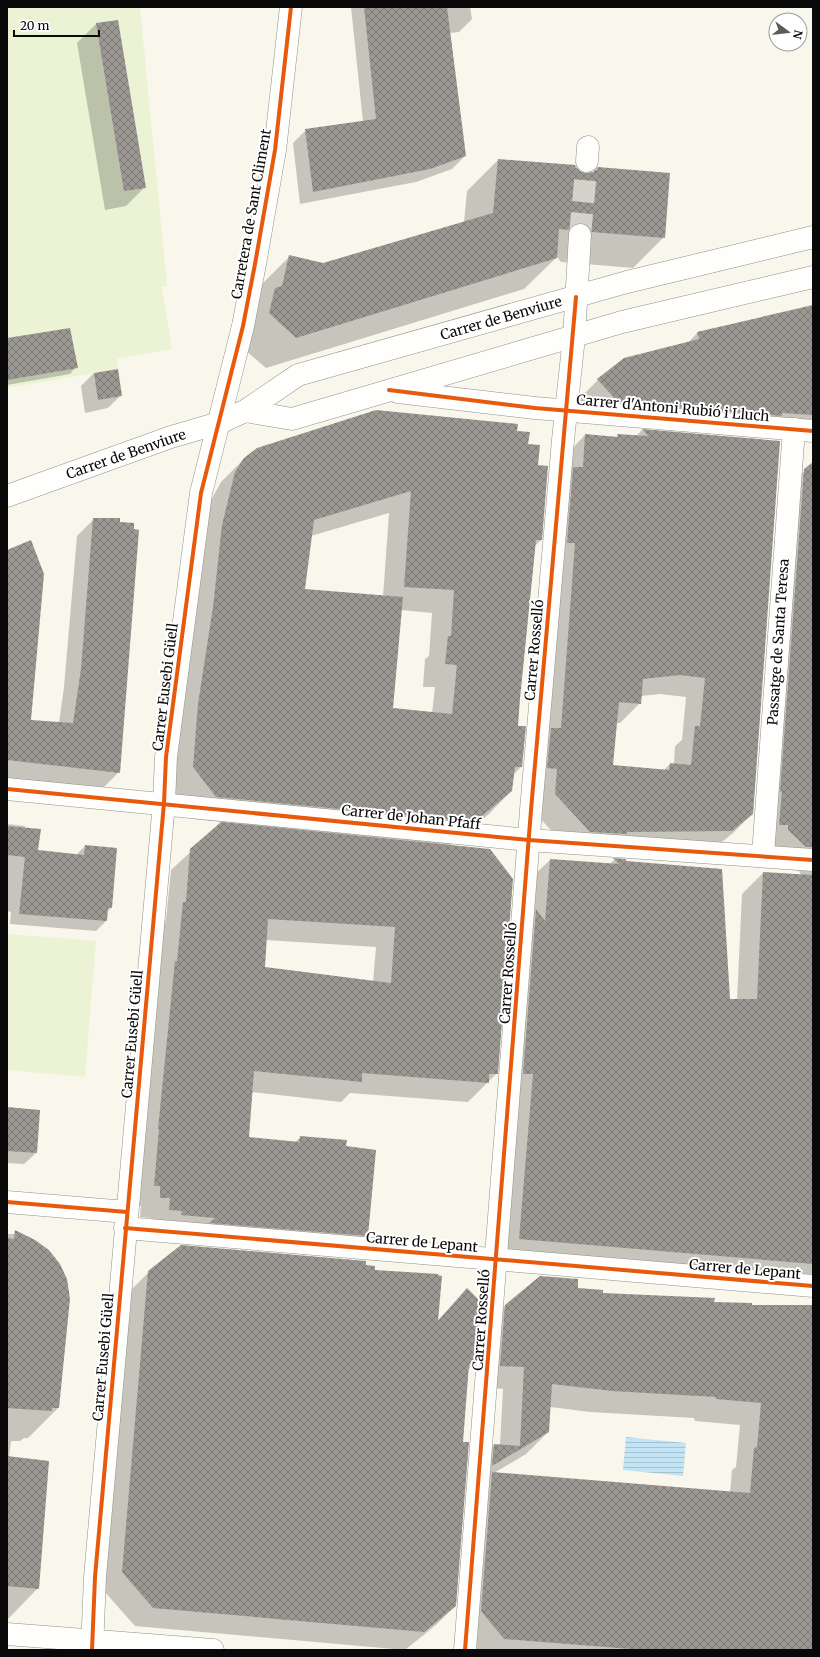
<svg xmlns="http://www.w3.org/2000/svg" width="820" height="1657" font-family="Merriweather,serif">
<defs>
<pattern id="water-rules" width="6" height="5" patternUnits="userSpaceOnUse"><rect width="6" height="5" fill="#c2e4f4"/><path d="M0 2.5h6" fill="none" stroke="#a5c2d0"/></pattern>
<pattern id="building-cross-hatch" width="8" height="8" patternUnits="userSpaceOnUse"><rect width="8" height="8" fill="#9b9893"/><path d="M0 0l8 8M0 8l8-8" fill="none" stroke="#7d7a76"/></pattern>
</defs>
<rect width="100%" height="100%" fill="#f9f6ec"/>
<g fill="#ecf3d5">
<polygon points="7,7 140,7 167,286 162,287 172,349 117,359 118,369 7,388"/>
<polygon points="7,934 96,941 85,1077 7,1070"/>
</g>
<polygon fill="url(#water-rules)" points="626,1437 686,1443 683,1476 623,1470"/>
<g fill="#0003" fill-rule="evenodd">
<polygon points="351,7 470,7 472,19 459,32 450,33 465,156 452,169 416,182 300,204 293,143 306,130 363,122"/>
<polygon points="117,21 145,187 126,206 105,210 77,43 96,24"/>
<polygon points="498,160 579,172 664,237 633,268 561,262 557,257 524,289 266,368 238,344 258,288 289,257 323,264 464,222 467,191"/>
<polygon points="813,307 813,438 577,401 598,380 688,343 697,333"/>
<polygon points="7,339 76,367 70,374 7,385"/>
<polygon points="94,373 121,395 108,408 85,413 81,386"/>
<path d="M642,430L779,442L753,813L733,833L712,850L570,851L536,814L566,455L585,435L615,438L618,435L636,436ZM660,694L686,697L682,740L675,746L674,764H670L664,770L612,766L616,723H620L640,703L641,696Z"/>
<path d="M516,432L527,445L536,466L541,540L535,546L517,726L521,767L513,775L511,791L489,814L450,846L497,1073L468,1102L350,1093L341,1102L251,1092L248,1138L295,1142L301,1137L345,1147L367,1236L347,1255L149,1229L151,1218L140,1217L141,1206L135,1205L163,923L166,920L171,870L223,822L193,819L171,790L210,502L221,482L244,459ZM389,513L383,597L304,590L311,536ZM401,610L432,613L429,656L425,659L423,687H435L432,713L392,709ZM266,940L376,947L373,982L264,968Z"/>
<polygon points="813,463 813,1287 498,1260 528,881 550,860 609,865 614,860 625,860 729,1000 737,1000 742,894 763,873 802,876 799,871 784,868 767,852 783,491"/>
<polygon points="94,519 119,772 102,789 7,779 7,551 30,721 59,723 64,687 77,536"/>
<polygon points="7,824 25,826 25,829 37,851 76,855 85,846 111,908 107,912 106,921 96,931 10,924 11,912 7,911"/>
<polygon points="7,1108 36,1153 24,1164 7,1163"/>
<polygon points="7,1234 16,1234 58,1408 28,1438 24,1438 20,1441 11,1441 9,1458 38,1588 8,1619"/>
<polygon points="365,1266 374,1271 437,1321 467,1290 474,1364 468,1370 462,1442 455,1606 436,1625 405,1650 135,1626 104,1591 130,1291 149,1272"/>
<path d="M577,1289L602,1294L751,1306H813V1650H474L472,1467L494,1445H500L503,1389L479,1387L483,1328L505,1306ZM550,1407L590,1412L694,1418L695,1421L740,1425L736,1467L732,1470L730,1493L494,1473L526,1454L548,1432Z"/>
</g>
<g fill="url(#building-cross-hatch)" fill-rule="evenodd">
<polygon points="364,7 447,7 466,156 430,169 313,192 305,129 376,119"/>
<polygon points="118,20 146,188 124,191 96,23"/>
<polygon points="498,159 575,165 580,171 586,173 593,172 598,167 670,173 665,238 592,232 587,225 580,223 574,224 569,230 559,229 557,258 296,338 269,313 275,288 282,286 289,255 323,263 493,213"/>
<polygon points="813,305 813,415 782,413 782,416 618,402 597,379 624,358 699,339 697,332"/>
<polygon points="70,328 78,368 7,380 7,338"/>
<polygon points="118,369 122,396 98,400 94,373"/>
<path d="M376,410L518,424L517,431L530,432L528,444L540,445L538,465L548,466L542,540H536L520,698L518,726H526L522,767H515L512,791L475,822L216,797L193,767L198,704L213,607L222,525L235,472L244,458L257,448ZM411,491L404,587L454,590L451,636H448L445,664L457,665L452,714L393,708L403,597L305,589L314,520Z"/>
<path d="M642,429L780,441L753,814L732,831L627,832V834L590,832L555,794L557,769L547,768L551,728H561L575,543H567L573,467H583L585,434L618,437L617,434L648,436ZM680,675L705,678L700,726H695L691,765L670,763L669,770L613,765L619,702L641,704L643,679Z"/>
<polygon points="813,462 813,847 806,847 788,830 788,825 779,825 782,791 780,792 804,469"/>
<polygon points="93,518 120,518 120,522 134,523 134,529 139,530 120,773 7,760 7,550 31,540 44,574 31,720 73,723 81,669"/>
<path d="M221,822L490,849L513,879L498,1074H489V1083L362,1073V1082L254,1071L249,1137L299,1142L300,1136L347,1140L346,1146L376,1150L368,1236L209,1223L215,1218L181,1215L182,1211L169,1210L170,1198H160V1186H154L159,1129H158L175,961H177L183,902H186L190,849ZM268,919L395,927L391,983L265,967Z"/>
<polygon points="7,826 41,829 38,850 84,855 85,845 117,848 112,908 108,908 107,921 19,914 25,857 7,855"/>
<polygon points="613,858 626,859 626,861 722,869 730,999 757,999 763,872 813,875 813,1264 519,1239 533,1074 523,1074 536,909 545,921 550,859 619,864"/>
<polygon points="7,1107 40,1110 37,1153 7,1151"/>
<polygon points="15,1230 35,1240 49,1250 60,1264 67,1279 70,1299 59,1408 52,1408 52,1411 7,1408 7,1238 14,1239"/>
<polygon points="181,1245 366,1261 366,1265 375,1266 375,1270 438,1274 438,1275 442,1276 438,1321 467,1288 480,1301 475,1364 469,1364 463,1442 469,1442 456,1606 424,1632 153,1608 122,1572 148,1271"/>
<polygon points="540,1276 578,1279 578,1288 603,1290 603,1293 715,1298 714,1302 752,1303 752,1305 813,1305 813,1650 643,1650 504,1639 481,1611 492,1472 750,1493 754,1448 757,1447 761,1403 716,1399 716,1397 612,1391 552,1384 549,1432 492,1466 494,1444 520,1446 524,1367 500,1366 505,1305"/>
<polygon points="7,1456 49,1461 39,1589 7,1586"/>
</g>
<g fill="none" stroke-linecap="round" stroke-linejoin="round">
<polyline stroke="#d5d2ca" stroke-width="22" stroke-dasharray="22 11" stroke-linecap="butt" points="580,235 587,161"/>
<g stroke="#91908b" stroke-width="23">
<g id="minor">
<polyline points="587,161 588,147"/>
<polyline points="398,392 535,408 813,431"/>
<polyline points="245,411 292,419 622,322 813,277"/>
<polyline points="7,496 171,437 219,423 245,411 298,375 627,282 813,237"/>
<polyline points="7,789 529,840 813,860"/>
<polyline points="763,855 794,429"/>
<polyline points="7,1202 127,1212"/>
<polyline points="125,1228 813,1286"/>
<polyline points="7,1634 213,1650"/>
<polyline points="92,1650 95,1577 164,803 166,757 201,493 243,326 255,264 275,150 291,7"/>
<polyline points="465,1650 531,810 563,440 574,337 580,235"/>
</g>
</g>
<use href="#minor" stroke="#fefefc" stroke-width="22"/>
<g stroke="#fff" stroke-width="6">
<g id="cycleway">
<polyline points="389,390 535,408 813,431"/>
<polyline points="7,789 529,840 813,860"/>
<polyline points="7,1202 127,1212"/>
<polyline points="125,1228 813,1286"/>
<polyline points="92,1650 95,1577 164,803 166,757 201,493 243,326 255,264 275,150 291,7"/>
<polyline points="465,1650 531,810 576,297"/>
</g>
</g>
<use href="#cycleway" stroke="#e8590c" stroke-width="4"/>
</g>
<g text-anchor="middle" stroke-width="4" stroke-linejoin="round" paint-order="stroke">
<g font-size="14" fill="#090909" stroke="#fff">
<text transform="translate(251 214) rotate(-80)" y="5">Carretera de Sant Climent</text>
<text transform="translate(501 318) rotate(-16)" y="5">Carrer de Benviure</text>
<text transform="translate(673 408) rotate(5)" y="5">Carrer d'Antoni Rubió i Lluch</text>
<text transform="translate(126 454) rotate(-19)" y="5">Carrer de Benviure</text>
<text transform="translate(778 642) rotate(-86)" y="5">Passatge de Santa Teresa</text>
<text transform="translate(534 650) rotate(-85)" y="5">Carrer Rosselló</text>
<text transform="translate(165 687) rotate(-83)" y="5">Carrer Eusebi Güell</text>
<text transform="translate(411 817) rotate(6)" y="5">Carrer de Johan Pfaff</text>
<text transform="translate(508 973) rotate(-86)" y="5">Carrer Rosselló</text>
<text transform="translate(132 1034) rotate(-85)" y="5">Carrer Eusebi Güell</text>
<text transform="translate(422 1242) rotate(5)" y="5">Carrer de Lepant</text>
<text transform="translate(745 1269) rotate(5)" y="5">Carrer de Lepant</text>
<text transform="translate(481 1320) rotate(-86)" y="5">Carrer Rosselló</text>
<text transform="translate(103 1357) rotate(-85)" y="5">Carrer Eusebi Güell</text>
</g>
</g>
<rect width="820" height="1657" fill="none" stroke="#090909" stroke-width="16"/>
<g transform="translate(788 32) rotate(105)"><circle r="19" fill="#ffffff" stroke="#9d9d9d"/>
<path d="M0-3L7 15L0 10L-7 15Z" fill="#5d5c58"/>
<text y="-6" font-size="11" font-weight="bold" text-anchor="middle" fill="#090909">N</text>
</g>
<path d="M14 30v6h85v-6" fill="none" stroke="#090909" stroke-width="2"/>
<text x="20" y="30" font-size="12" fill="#090909" stroke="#ffffff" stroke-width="3" paint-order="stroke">20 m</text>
</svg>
